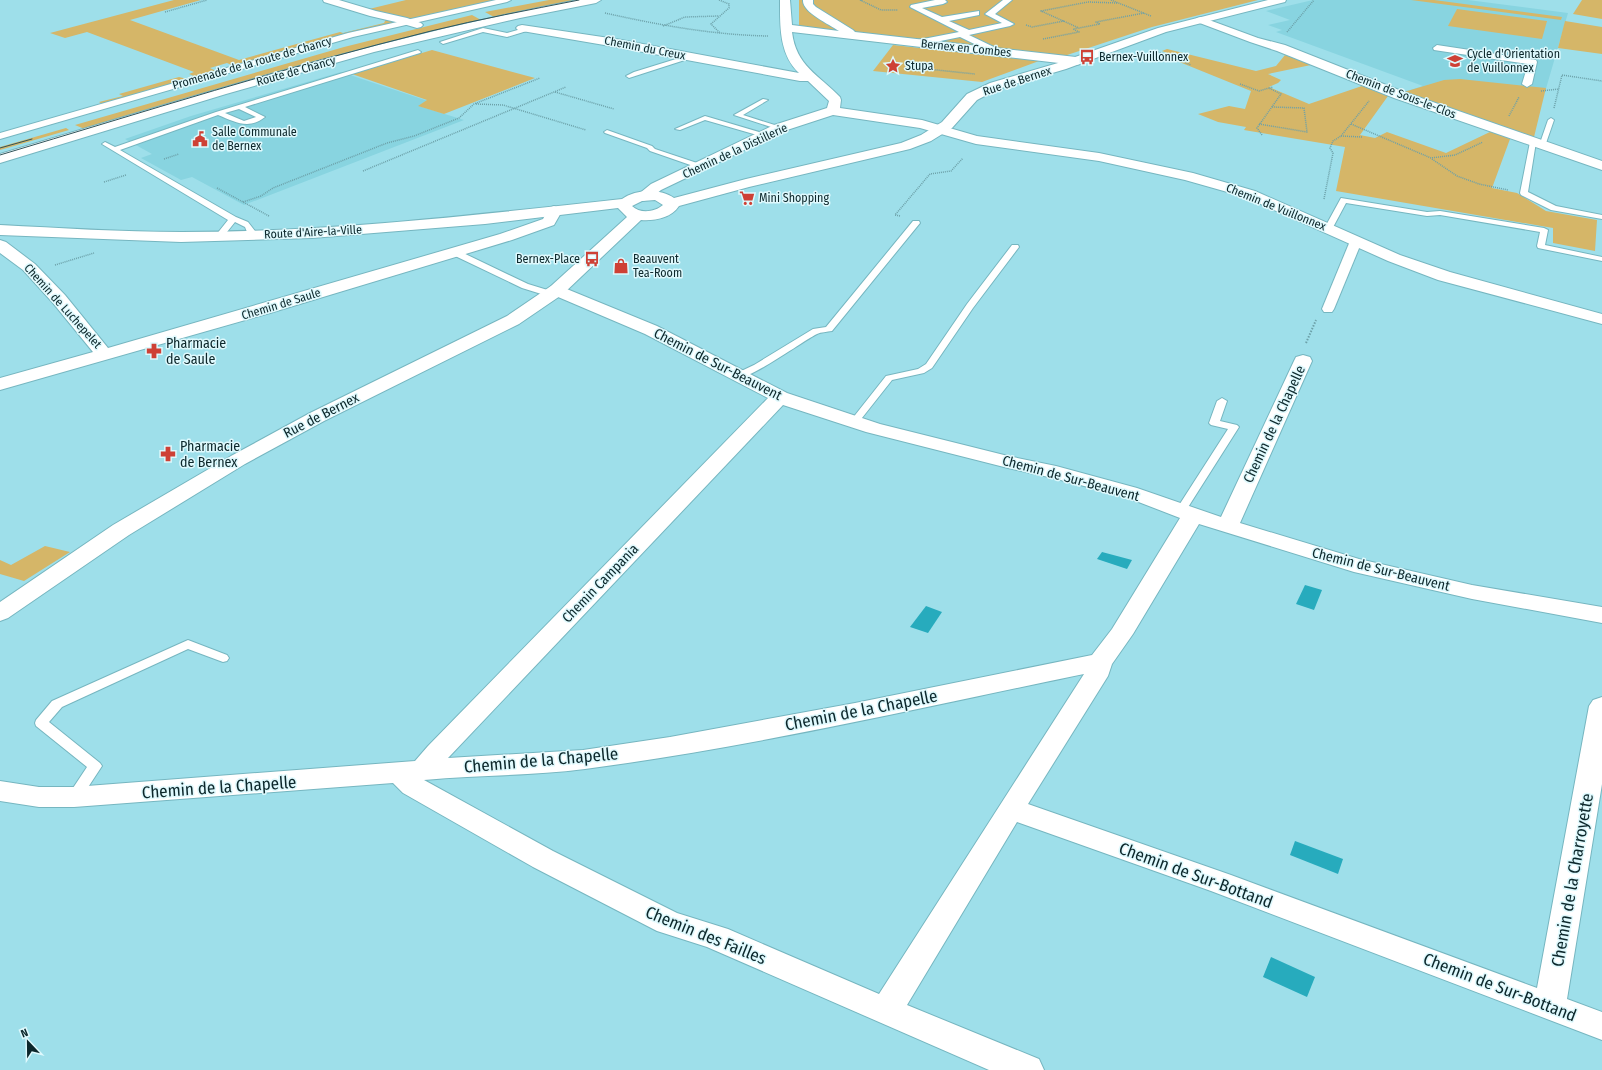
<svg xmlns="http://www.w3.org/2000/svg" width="1602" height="1070" font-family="'Fira Sans Condensed',sans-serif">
<rect width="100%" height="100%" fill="#9edfea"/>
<g fill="#88d4e0">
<polygon points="1313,0 1468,0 1568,13 1545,92 1404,92 1423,86 1276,32 1282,30 1268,25 1290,20 1266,11"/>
<polygon points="341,72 428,101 419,106 464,120 244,205 192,177 181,180 141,158 152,154 125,139 191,116"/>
</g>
<g fill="#d5b668">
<polygon points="174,0 201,0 130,20 239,60 340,32 343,33 384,23 386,19 399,21 234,66 227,63 210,68 216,71 196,77 189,74 194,72 87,32 65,38 50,33"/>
<polygon points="406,0 498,0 409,19 398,18 365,10"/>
<polygon points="549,0 584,0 494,17 485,12"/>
<polygon points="799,0 1258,0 1152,27 1061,57 799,26"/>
<polygon points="1411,0 1434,0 1562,17 1561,20"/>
<polygon points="1582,0 1602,0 1602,19 1573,14"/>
<polygon points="1457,9 1547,21 1542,39 1448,26"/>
<path d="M472,15L481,20C348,50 217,92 87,130L75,125L344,47Z"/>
<polygon points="1565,21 1602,27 1602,54 1558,48"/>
<polygon points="893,45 1039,61 982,82 873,71"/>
<polygon points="1167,49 1256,71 1276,66 1285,55 1311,65 1268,74 1281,80 1278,83 1269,87 1309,104 1362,86 1388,96 1360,135 1375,138 1387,132 1446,153 1492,131 1510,139 1492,188 1517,193 1546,211 1597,220 1595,251 1553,243 1553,228 1336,191 1345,147 1244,130 1246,127 1218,122 1198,114 1229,106 1245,109 1251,91 1172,59 1179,58 1162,51"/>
<polygon points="432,50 535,78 444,114 418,106 427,100 352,74"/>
<polygon points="179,77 187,79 102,104 99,102 123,96 119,94"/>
<polygon points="1460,79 1546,88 1534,137 1404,92 1444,80"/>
<polygon points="66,128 69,130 0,150 0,147"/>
<polygon points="45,546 70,552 24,581 0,574 0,560 11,565"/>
</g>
<g fill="#27abbd">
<polygon points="1102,552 1132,560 1127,569 1097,559"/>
<polygon points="1305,585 1322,590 1314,610 1296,604"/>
<polygon points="926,606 942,612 928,633 910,627"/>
<polygon points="1295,841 1343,859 1338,874 1290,855"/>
<polygon points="1271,957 1315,977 1307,997 1263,977"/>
</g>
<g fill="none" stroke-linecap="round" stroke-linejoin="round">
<g stroke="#76b6c0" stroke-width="2">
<g id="service">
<polygon points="528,27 531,29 530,30 507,37 483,32 443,44 440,42 483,28 507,33"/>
<path d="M418,50L421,52L420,53L245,107L265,117C249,130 235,122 218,115L120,150L236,217L248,222L255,231V237H249L245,227L235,222L223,237H217L216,235L228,220L102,144L105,142L115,147L216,112ZM239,109L256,117L244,121L225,113Z"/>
<polygon points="689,55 692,57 691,58 629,78 626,76 634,72"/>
<polygon points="763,99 768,100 743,115 781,127 781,129 777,129 734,115"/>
<polygon points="705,116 766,134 767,135 764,137 705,120 680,130 675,129"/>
<polygon points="1551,118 1554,120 1545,146 1540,147 1539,146 1548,120"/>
<polygon points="607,130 652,146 655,149 706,166 705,168 699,168 650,151 647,148 605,133 604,132"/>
<polygon points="1533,140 1536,142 1528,192 1556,206 1602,215 1602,219 1551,210 1521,195 1520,193 1530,142"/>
<polygon points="1341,198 1427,212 1440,211 1544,228 1548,230 1545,245 1602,257 1602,261 1538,248 1537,246 1540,232 1440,215 1427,216 1346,203 1331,231 1325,231 1324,229"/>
<path d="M913,221H919L920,223L832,331C827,332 821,332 817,334C801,342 749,381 735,378L733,376L735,374L754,365L813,329L826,327Z"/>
<polygon points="1012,245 1018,245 1019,247 973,308 932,368 924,373 892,380 858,423 852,423 850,421 852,419 886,376 918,369 926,364 967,304"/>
<polygon points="451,250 457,250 528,284 554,292 555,294 551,297 522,288 451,254"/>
<polygon points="1222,398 1227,401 1220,421 1237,425 1239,427 1185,512 1177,512 1176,510 1228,429 1211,425 1209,423 1217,401"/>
<polygon points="188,640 227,655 229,658 227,661 223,662 188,649 62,707 49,722 100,763 102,766 79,801 74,802 69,801 67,797 87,767 36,726 35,723 36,720 52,701"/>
</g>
</g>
<g stroke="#76b6c0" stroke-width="2">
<g id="pedestrian">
<polygon points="496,0 511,0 507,2 353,37 0,139 0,133 348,33"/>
<polygon points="935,0 945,0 947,2 943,4 922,8 942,17 979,11 979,15 949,21 969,30 1002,23 985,14 1003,0 1012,0 995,14 1014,24 1010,26 969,35 998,49 999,51 995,54 960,37 916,46 913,45 912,43 913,41 959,32 910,7 911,5"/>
<polygon points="1437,45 1536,60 1537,62 1532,84 1527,87 1522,84 1528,64 1434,50 1433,48"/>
<polygon points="1356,238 1360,239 1362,241 1334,309 1332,312 1324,312 1322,309 1350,241 1352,239"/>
</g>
</g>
<g stroke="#76b6c0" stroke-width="2">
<g id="minor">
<polygon points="323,0 339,0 376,11 407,18 421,23 423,25 421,27 417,28 400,23 370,16 324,2"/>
<path d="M780,0H790L792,25L839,31C829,24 802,12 803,0H813V4L816,7L853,30L855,32L1076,57L1080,58L1082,61L1080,64L1076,65L792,32C796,66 819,75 840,97L841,100L840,108L922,120L977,136L1099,153L1193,173L1255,191L1400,255L1450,272L1602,314V324L1438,280L1388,261L1245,197L1185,180L1099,161L976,144L920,128L833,115L784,131L661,190C653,196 647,203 637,200L635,197L651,184L774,125L827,108L829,101L808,81H800L616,47L522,31L518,30L516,28L518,26L522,25L616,39L799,73C779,54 780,26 780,0Z"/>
<polygon points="1201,17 1258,38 1285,45 1404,92 1602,161 1602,170 1394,98 1277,51 1250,42 1197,22 1195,20 1197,18"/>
<polygon points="554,206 559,208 562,211 554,225 512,240 270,313 0,390 0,378 93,352 53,303 23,270 0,253 0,240 6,242 35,264 65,295 108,348 500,234 543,219 549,208"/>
<path d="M557,285L657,326L787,393L880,424L1008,456L1056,466L1137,488L1221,517L1294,361L1296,357L1303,355L1310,357L1312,361L1240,523L1359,559L1472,585L1602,607V623L1472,599L1354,572L1199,524L1133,634L1112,664L1108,676L1028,804L1231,875L1537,988L1589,706L1593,700L1602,697V784L1567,999L1602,1012V1040L1211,891L1017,822L907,1005L1039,1059L1044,1070H989L707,947L657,931L533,867L403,793L393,783L74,807H39L0,801V781L39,787H74L415,761L428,746L768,398L645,334L551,294L549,290L551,286ZM783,405L866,432L1008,468L1053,478L1123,496L1180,518L1112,629L1092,655L855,703L670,737L583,750L448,758ZM1084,674L879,994L728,929L677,913L553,851L424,780C478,775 532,776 585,769C753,747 919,708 1084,674Z"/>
</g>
</g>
<g stroke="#76b6c0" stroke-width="2">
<path id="tertiary" d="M1268,0H1286L1285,2L1166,32L1066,69L998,89L977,100L952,128L931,141L910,149L749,187L679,206C671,218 655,221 641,220L563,294L519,324L324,421L245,464L129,535L8,618L0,621V602L113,525L231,456L310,413L507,316L551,286L627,217L618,208L485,224L312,238L181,242L0,235V225C60,228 121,232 182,232C329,232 476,215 622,199C636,189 660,188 674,198L746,179L901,143L921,135L942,122L967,94L990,83L1058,63L1158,28ZM655,200L663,205C655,212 640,214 632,206L642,201Z"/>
</g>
<g stroke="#76b6c0" stroke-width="2">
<path id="secondary" d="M578,0H601L596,3L520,18L374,52L226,94L0,163V154C191,97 382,37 578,0Z"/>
</g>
<g stroke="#6ca0a8" stroke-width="1.5" stroke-dasharray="1 1" stroke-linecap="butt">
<polyline points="719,0 729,4 729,8 711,24 720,33"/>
<polyline points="862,0 860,0 881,10 898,10"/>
<polyline points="1111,0 1151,16"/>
<polyline points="1117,3 1088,2 1041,11 1079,28 1100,24 1096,22 1144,13"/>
<polyline points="165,12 207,0"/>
<path d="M605,13C659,25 713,35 768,36"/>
<polyline points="1026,25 1032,27 1064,21"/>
<polyline points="663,26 685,17 719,16"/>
<polyline points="1287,32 1314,0"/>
<polyline points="1043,39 1079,32 1073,29 1078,28"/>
<polyline points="1156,51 1191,65"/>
<polyline points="914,60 908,67 975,74"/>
<polyline points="1240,84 1259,91 1269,88"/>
<polyline points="1541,91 1559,89"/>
<polyline points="555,92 614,109"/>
<polyline points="476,104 503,105 586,130"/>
<polyline points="1554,108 1562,75 1602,81"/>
<polyline points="1509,116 1519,97"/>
<polyline points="1259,124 1307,132 1304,108 1272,107"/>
<polyline points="1351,124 1431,158 1455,155 1483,142"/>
<polyline points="1262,135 1257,128 1281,94 1269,88 1273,87"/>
<polyline points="1341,136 1362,137"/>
<polyline points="164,159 179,154"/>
<polyline points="1432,159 1457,176 1479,184 1508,190"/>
<polyline points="363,171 566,87"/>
<polyline points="104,182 126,175"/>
<polyline points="217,188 269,216"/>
<polyline points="1324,199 1333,153 1330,148 1333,141 1341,136 1369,101"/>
<polyline points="243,202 261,196 273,188 387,143 414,136 459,118 474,104 540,78"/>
<polyline points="900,216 895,215 930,174 951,171 963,158"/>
<polyline points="55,265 94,253"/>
</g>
<polyline stroke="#6ca0a8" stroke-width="2" stroke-dasharray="1.5 1.5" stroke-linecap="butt" points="1306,343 1316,320"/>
<use href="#service" fill="#fff" fill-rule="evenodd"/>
<use href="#pedestrian" fill="#fff" fill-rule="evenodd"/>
<use href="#minor" fill="#fff" fill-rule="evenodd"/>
<use href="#tertiary" fill="#fff" fill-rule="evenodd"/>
<use href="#secondary" fill="#fff" fill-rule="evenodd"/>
<g stroke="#30545a" stroke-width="1">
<polyline points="0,148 32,139"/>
<path d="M0,155C143,112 286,67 431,31C480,19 529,10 579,0"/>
</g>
</g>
<defs>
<g id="bus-bare" transform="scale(1.2)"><path d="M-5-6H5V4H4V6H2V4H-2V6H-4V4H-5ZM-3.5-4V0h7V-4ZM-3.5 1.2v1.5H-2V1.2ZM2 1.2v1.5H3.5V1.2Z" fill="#ce4035" stroke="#dff9fd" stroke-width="2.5" paint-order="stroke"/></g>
<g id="school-bare" transform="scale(1.2)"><path d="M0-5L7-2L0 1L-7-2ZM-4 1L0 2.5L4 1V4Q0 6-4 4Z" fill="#ce4035" stroke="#dff9fd" stroke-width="2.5" paint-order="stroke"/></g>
<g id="sight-bare" transform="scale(1.2)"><path d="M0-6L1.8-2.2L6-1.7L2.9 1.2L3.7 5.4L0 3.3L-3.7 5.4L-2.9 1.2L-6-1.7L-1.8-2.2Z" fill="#ce4035" stroke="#dff9fd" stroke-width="2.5" paint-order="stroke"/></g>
<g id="civic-bare" transform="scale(1.2)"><path d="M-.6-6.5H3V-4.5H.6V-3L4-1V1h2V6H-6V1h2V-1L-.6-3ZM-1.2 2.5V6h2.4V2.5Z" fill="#ce4035" stroke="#dff9fd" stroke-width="2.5" paint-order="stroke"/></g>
<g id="supermarket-bare" transform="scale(1.2)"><path d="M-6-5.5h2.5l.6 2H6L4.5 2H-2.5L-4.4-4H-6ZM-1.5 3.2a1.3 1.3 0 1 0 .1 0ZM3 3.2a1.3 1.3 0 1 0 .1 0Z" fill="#ce4035" stroke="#dff9fd" stroke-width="2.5" paint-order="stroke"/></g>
<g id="shop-bare" transform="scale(1.2)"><path d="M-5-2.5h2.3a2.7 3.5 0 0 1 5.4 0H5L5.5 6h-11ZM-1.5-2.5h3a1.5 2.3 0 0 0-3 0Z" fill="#ce4035" stroke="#dff9fd" stroke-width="2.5" paint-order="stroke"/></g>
<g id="pharmacy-bare" transform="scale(1.2)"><path d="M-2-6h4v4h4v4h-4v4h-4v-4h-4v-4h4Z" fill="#ce4035" stroke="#dff9fd" stroke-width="2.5" paint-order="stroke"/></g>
</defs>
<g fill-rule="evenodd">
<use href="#bus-bare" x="1087" y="57"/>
<use href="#school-bare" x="1455" y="61"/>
<use href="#sight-bare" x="893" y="66"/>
<use href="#civic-bare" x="200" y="139"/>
<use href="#supermarket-bare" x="747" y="198"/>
<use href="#bus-bare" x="592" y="259"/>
<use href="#shop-bare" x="621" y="266"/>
<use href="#pharmacy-bare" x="154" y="351"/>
<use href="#pharmacy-bare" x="168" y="454"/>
</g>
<g text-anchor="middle" stroke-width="3" stroke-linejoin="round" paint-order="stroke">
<g font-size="12" fill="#0c272b" stroke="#dff9fd">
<text transform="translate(645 48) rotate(11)" y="4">Chemin du Creux</text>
<text transform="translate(966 48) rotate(6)" y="4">Bernex en Combes</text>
<text transform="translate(252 63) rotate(-16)" y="4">Promenade de la route de Chancy</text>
<text transform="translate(296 71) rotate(-16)" y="4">Route de Chancy</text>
<text transform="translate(1017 81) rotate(-18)" y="4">Rue de Bernex</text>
<text transform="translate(1401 94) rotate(21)" y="4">Chemin de Sous-le-Clos</text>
<text transform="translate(735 151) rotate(-25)" y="4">Chemin de la Distillerie</text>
<text transform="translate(1276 207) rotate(22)" y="4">Chemin de Vuillonnex</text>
<text transform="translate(313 232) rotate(-3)" y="4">Route d'Aire-la-Ville</text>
<text transform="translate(281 304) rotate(-17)" y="4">Chemin de Saule</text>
<text transform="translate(63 306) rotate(48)" y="4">Chemin de Luchepelet</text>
</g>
<g font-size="12" fill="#0c272b" stroke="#dff9fd" text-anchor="start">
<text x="1467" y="58">Cycle d'Orientation<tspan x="1467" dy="14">de Vuillonnex</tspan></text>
<text x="1099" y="61">Bernex-Vuillonnex</text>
<text x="905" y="70">Stupa</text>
<text x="212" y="136">Salle Communale<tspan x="212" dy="14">de Bernex</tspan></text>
<text x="759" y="202">Mini Shopping</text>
<text x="580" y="263" text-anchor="end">Bernex-Place</text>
<text x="633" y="263">Beauvent<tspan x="633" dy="14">Tea-Room</tspan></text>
</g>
<g font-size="14" fill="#0c272b" stroke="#dff9fd" text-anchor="start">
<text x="166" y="348">Pharmacie<tspan x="166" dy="16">de Saule</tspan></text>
<text x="180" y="451">Pharmacie<tspan x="180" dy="16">de Bernex</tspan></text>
</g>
<g font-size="14" fill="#0c272b" stroke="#dff9fd">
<text transform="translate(718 364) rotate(27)" y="5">Chemin de Sur-Beauvent</text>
<text transform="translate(321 415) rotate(-27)" y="5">Rue de Bernex</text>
<text transform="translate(1274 424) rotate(-65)" y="5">Chemin de la Chapelle</text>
<text transform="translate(1071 478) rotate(15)" y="5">Chemin de Sur-Beauvent</text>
<text transform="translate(1381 569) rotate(14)" y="5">Chemin de Sur-Beauvent</text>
<text transform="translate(600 583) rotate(-46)" y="5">Chemin Campania</text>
</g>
<g font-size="17" fill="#0c272b" stroke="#dff9fd">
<text transform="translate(861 710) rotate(-11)" y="6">Chemin de la Chapelle</text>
<text transform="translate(541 760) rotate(-5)" y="6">Chemin de la Chapelle</text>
<text transform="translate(219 787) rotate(-4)" y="6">Chemin de la Chapelle</text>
<text transform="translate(1196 875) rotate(20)" y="6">Chemin de Sur-Bottand</text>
<text transform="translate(1572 880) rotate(-80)" y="6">Chemin de la Charroyette</text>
<text transform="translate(706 935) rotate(22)" y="6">Chemin des Failles</text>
<text transform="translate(1500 987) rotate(21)" y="6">Chemin de Sur-Bottand</text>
</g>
</g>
<g transform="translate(28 1042) rotate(338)" stroke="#dff9fd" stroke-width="3" paint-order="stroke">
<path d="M0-3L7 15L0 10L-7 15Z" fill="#0c272b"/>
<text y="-6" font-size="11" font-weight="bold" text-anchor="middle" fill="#0c272b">N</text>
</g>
</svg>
